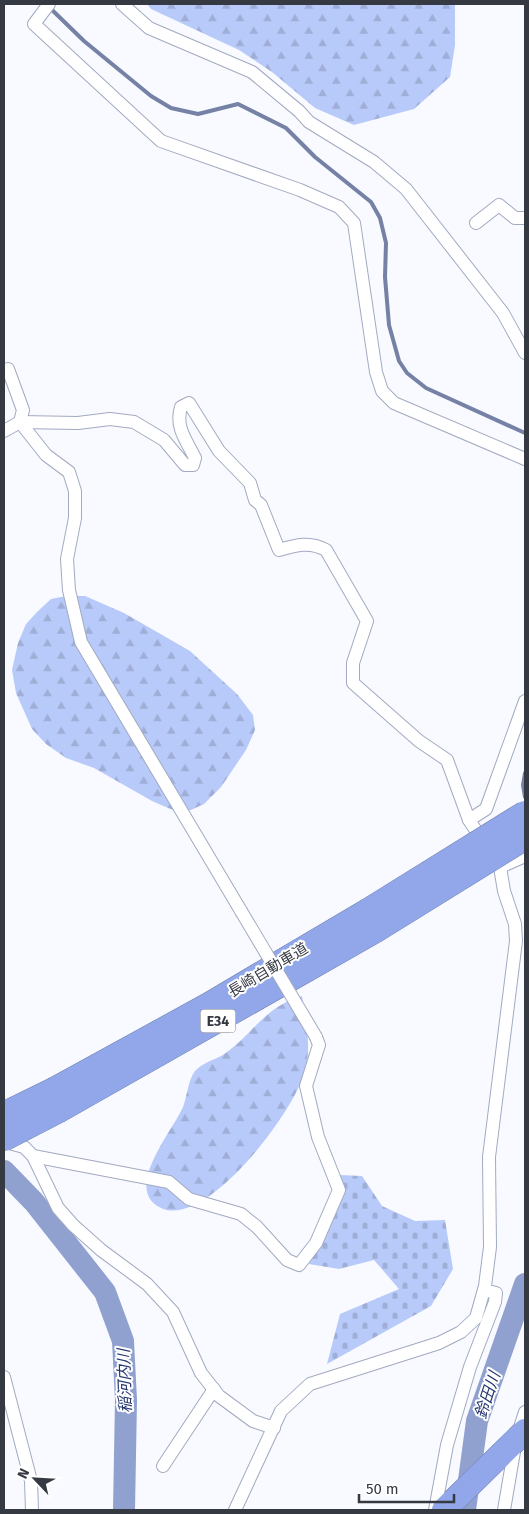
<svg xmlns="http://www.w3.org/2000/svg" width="529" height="1514" font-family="'Fira Sans','Noto Sans JP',sans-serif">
<defs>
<pattern id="forest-firs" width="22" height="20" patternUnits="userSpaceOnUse" patternTransform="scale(1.25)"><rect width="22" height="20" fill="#b8caf9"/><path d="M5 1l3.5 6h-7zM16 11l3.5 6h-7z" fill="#9faed7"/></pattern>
<pattern id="cemetery-stones" width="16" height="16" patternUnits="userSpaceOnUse" patternTransform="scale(1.25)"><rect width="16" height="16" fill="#b8caf9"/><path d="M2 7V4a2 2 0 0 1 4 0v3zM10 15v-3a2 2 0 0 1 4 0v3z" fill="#9faed7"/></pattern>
</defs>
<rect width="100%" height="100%" fill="#f8faff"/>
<g fill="url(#forest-firs)">
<polygon points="147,4 455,4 455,45 450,77 414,109 354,125 315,108 272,72 239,50 151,9"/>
<polygon points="66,596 85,596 124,613 190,651 237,694 253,715 255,730 246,750 221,787 204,804 191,810 175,811 152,801 94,768 66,758 46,744 32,729 16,693 12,670 18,643 26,624 37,612 51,599"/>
<path d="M302,996C306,1019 311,1044 306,1068C298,1107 207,1230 161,1208C122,1190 172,1132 183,1107C187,1097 188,1080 195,1071C204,1061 217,1060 227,1052C246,1039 260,1017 281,1005C287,1001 295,999 302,996Z"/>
</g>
<polygon fill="url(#cemetery-stones)" points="340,1175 362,1176 382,1206 415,1221 445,1220 453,1269 431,1306 327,1364 340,1314 399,1289 374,1260 339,1269 309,1264 321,1244 342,1188"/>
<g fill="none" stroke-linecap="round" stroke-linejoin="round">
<g stroke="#7582a5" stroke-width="4">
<polyline points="49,7 84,41 151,96 171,108 198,114 238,104 286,128 315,157 371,202 380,218 386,243 385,277 389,325 399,361 407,373 426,388 525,433"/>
<polyline points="525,773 523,785 525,797"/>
</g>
<g stroke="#90a1d0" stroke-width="22">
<polyline points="4,1171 34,1202 105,1292 123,1341 126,1400 124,1510"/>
<polyline points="465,1510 477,1421 525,1284"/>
</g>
<g stroke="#a2aac1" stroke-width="14">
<g id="street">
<polyline points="49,4 34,24 161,141 300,190 339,207 354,223 376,372 382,391 394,403 525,459"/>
<polyline points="122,4 149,28 252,72 299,111 309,122 374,162 406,189 503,313 525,353"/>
<polyline points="476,223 499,205 515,218 525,218"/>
<polyline points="8,369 23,410 20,422"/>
<polyline points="20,422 46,455 69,472 75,491 75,518 67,559 69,590 81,642 241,911"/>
<path d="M4,431L20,422L78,423L110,419L134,422L164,440L185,465H193L195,458C186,440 175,427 181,407L189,403L219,451L250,483L255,500L261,505L279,550C296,545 310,541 326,550L367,621L353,663V683L419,741L447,760L469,820L500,867L504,891L515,924L516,941L489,1157L490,1247L485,1286L476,1318L461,1332L439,1343L310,1384L281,1411L235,1510"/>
<polyline points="469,820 486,809 525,701"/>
<polyline points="500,867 525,856"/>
<polyline points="4,1137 9,1143 24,1147 33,1156 58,1208 73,1225 101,1250 147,1284 173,1312 201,1373 219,1396 253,1421 274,1428"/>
<polyline points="33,1156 169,1182 189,1199 241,1214 257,1227 287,1260 299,1265 316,1243 339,1190 318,1137 306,1086 319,1045 316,1037"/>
<polyline points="4,1377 31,1481 32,1510"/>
<polyline points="163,1466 214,1389"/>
<polyline points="435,1510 447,1445 470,1367 495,1302 496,1293 484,1290"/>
<polyline points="504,1510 516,1440 525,1412"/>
</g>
</g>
<g stroke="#7180af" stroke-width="25">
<g id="highway">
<polyline points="55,1089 208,1005 367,911"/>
<polyline points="60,1110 375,931"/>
<polyline points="444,1510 525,1431"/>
</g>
</g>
<use href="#street" stroke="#fff" stroke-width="12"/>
<use href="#highway" stroke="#91a7e9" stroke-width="24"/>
<g stroke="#a2aac1" stroke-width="14" stroke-linecap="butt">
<polyline id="street-bridge" points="241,911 316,1037"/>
</g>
<g stroke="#7180af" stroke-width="25" stroke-linecap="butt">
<g id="highway-bridge">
<polyline points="367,911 525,813"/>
<polyline points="375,931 525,838"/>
<polyline points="4,1114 55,1089"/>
<polyline points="4,1139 60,1110"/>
</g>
</g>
<use href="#street-bridge" stroke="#fff" stroke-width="12"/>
<use href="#highway-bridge" stroke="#91a7e9" stroke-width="24"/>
</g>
<g text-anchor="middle" stroke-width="4" stroke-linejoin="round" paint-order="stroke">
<rect fill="#fff" stroke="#72747b" stroke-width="1" x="200.5" y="1009.5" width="35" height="23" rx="4"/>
<g font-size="14" font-weight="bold" fill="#353942">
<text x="218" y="1026">E34</text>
</g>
<g font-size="15" fill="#353942" stroke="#fff">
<text transform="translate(268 970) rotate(-31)" y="5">長崎自動車道</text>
</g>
<g font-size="16" font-style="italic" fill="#26366f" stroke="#fff">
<text transform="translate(124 1381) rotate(-92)" y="6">稲河内川</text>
<text transform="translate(487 1395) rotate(-72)" y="6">鈴田川</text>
</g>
</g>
<rect width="529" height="1514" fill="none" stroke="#353942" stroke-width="10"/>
<g transform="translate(35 1479) rotate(295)" stroke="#ffffff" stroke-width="4" paint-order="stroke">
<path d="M0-4L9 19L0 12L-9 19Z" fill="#353942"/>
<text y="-8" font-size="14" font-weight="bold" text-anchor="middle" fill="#353942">N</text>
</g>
<path d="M359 1494v8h95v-8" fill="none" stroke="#353942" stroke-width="2.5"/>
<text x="366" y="1494" font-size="15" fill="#353942" stroke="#ffffff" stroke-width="4" paint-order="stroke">50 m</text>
</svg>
